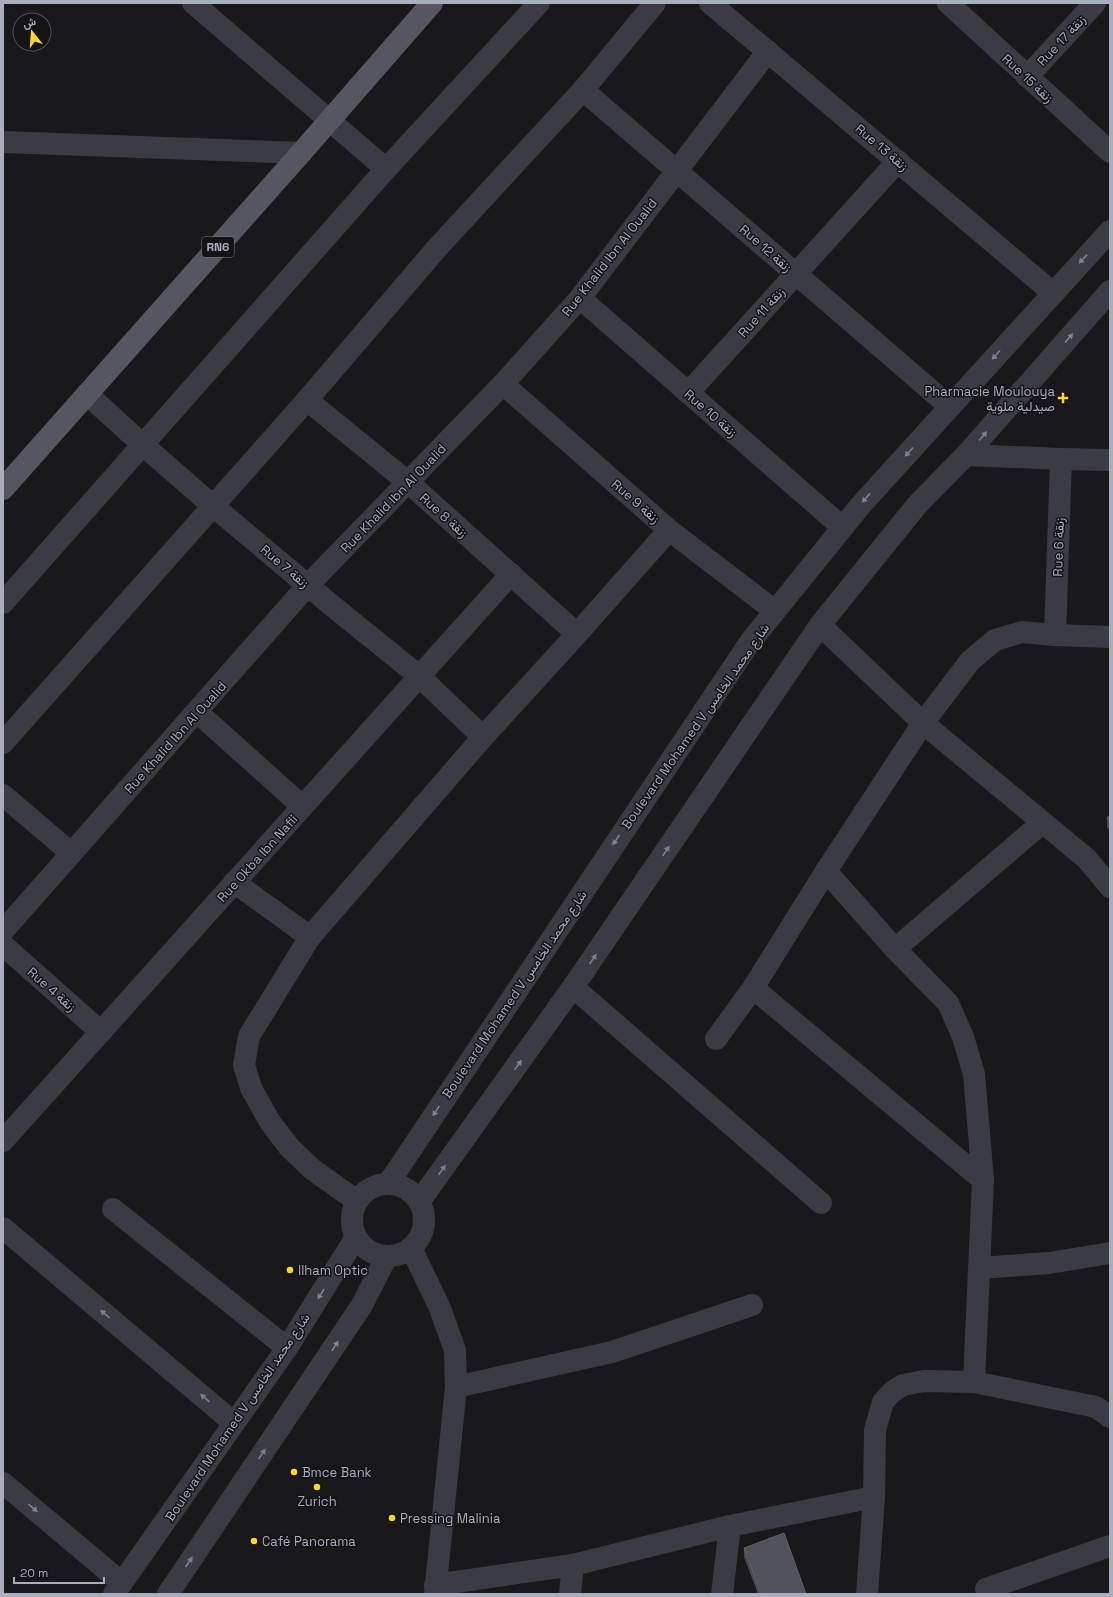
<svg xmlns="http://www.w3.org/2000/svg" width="1113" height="1597" font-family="'Space Grotesk',Vazirmatn,sans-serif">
<rect width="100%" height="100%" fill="#19191b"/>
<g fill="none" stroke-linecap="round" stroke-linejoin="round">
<g stroke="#3b3c43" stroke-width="22">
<polyline points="193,3 386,169"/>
<polyline points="710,3 1053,293"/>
<polyline points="948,3 1110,152"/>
<polyline points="1027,77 1095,3"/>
<polyline points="583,90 949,406"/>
<polyline points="3,142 301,153"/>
<polyline points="580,298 842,527"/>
<polyline points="503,384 669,530 775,611"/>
<polyline points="688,393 898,161"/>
<polyline points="87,394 143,445 213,506 330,604 419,676 483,737"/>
<polyline points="307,400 409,483 577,634"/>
<polyline points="966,455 1061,459 1110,460"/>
<polyline points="3,603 386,169 539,3"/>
<polyline points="820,625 923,723 1087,859 1110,887"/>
<polyline points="1055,635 1061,459"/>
<polyline points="197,712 302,806"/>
<polyline points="3,743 307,400 437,248 583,90 655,3"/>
<polyline points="3,795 71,853"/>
<polyline points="826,871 895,949 948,1003 963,1037 974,1074 983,1180 974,1382"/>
<polyline points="234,882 310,937"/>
<polyline points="3,931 308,585 503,384 580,298 768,51"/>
<polyline points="3,945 101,1032"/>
<polyline points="895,949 1042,823"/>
<polyline points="573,987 821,1203"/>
<polyline points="753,988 983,1180"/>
<polyline points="716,1039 753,988 826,871 923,723 970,661 995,640 1022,632 1055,635 1110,637"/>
<polyline points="3,1141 511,574"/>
<polyline points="388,1184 750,642 860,506 1110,231"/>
<circle cx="388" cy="1220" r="36"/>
<polyline points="357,1201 312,1169 289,1147 270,1122 251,1088 244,1065 249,1036 310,937 483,737 577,634 669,530"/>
<polyline points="419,1202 573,987 820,625 917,505 966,455 1110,291"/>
<polyline points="113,1209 287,1348"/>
<polyline points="3,1228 234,1423"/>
<polyline points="411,1248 439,1306 455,1350 456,1387 435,1594"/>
<polyline points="980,1268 1049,1263 1110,1253"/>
<polyline points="456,1387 612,1352 752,1305"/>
<polyline points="3,1483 122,1583"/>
<polyline points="435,1585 573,1565 730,1526 874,1497"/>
<polyline points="986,1589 1110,1546"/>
<polyline points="114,1594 287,1348 356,1237"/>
<polyline points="168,1594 362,1305 387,1256"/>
<polyline points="570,1594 573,1565"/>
<polyline points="722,1594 730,1526"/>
<polyline points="867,1594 874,1497 875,1430 883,1402 892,1392 903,1385 924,1381 974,1382 1096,1407 1110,1417"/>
</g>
<polyline stroke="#555660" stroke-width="22" points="3,489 301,153 432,3"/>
</g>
<g fill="#47494e">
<polygon points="1110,815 1110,831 1107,827 1107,818"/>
<polygon points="744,1548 806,1594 758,1594 744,1557"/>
</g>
<g fill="#52535a" stroke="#606169">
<polygon points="1110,815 1110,822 1107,818"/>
<polygon points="784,1533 806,1594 761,1594 744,1548"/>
</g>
<defs><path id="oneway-solid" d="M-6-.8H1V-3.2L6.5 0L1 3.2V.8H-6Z"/></defs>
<g fill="#7e808c">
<use href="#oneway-solid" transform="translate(1083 259) rotate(133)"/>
<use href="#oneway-solid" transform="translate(1069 338) rotate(-49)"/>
<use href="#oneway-solid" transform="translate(996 355) rotate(132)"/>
<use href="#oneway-solid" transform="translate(983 436) rotate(-49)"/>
<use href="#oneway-solid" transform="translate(909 452) rotate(132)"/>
<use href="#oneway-solid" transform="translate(866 498) rotate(132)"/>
<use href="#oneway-solid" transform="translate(616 840) rotate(124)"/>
<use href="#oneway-solid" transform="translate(666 851) rotate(-56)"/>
<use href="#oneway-solid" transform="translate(593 959) rotate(-56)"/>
<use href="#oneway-solid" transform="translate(518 1065) rotate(-54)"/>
<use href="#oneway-solid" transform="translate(436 1111) rotate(123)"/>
<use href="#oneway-solid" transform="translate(442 1170) rotate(-54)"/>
<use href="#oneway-solid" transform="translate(321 1294) rotate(122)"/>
<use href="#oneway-solid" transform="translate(105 1314) rotate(-140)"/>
<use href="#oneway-solid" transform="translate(335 1346) rotate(-57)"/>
<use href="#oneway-solid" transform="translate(205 1398) rotate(-140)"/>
<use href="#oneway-solid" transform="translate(262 1454) rotate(-56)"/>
<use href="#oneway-solid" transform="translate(33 1508) rotate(40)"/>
<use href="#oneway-solid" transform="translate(189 1562) rotate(-56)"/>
</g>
<g fill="#ffd42d" stroke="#141416" stroke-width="1.5">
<path d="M1061 392h4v4h4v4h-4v4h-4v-4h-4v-4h4z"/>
<circle cx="290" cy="1270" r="4"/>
<circle cx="294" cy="1472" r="4"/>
<circle cx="317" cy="1487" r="4"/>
<circle cx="392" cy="1518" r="4"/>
<circle cx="254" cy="1541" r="4"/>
</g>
<g text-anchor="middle" stroke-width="3" stroke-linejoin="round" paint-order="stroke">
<rect fill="#141416" stroke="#7d7f8a" stroke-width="1" x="202" y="237" width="32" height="20" rx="3"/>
<g font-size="12" font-weight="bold" fill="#aaadbc">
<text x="218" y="251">RN6</text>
</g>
<g font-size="13" fill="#aaadbc" stroke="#141416">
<text transform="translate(1061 40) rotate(-47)" y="5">Rue 17 زنقة</text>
<text transform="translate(1028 78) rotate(43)" y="5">Rue 15 زنقة</text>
<text transform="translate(882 147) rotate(40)" y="5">Rue 13 زنقة</text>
<text transform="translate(766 248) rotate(41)" y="5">Rue 12 زنقة</text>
<text transform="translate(609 257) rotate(-52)" y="5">Rue Khalid Ibn Al Oualid</text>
<text transform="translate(761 312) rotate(-48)" y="5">Rue 11 زنقة</text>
<text transform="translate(711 413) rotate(41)" y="5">Rue 10 زنقة</text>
<text transform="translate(393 498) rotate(-46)" y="5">Rue Khalid Ibn Al Oualid</text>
<text transform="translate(636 501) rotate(41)" y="5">Rue 9 زنقة</text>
<text transform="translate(444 515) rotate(42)" y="5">Rue 8 زنقة</text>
<text transform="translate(1058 547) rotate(-88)" y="5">Rue 6 زنقة</text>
<text transform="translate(285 566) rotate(40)" y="5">Rue 7 زنقة</text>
<text transform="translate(695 726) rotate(-55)" y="5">Boulevard Mohamed V شارع محمد الخامس</text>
<text transform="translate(175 737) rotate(-48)" y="5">Rue Khalid Ibn Al Oualid</text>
<text transform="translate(257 858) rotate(-48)" y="5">Rue Okba Ibn Nafii</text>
<text transform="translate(52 989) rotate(41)" y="5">Rue 4 زنقة</text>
<text transform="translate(514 994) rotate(-56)" y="5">Boulevard Mohamed V شارع محمد الخامس</text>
<text transform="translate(237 1417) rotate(-56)" y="5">Boulevard Mohamed V شارع محمد الخامس</text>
</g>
<g font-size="13" fill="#aaadbc" stroke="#141416" text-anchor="start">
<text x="1055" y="396" text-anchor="end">Pharmacie Moulouya<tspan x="1055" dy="15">صيدلية ملوية</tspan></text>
<text x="298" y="1275">Ilham Optic</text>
<text x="302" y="1477">Bmce Bank</text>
<text x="317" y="1506" text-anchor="middle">Zurich</text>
<text x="400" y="1523">Pressing Malinia</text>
<text x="262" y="1546">Café Panorama</text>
</g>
</g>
<rect width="1113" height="1597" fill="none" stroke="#aaadbc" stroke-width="8"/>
<g transform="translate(32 32) rotate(343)"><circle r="19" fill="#141416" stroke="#505158"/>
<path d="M0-3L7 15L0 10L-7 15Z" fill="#ffd42d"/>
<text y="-6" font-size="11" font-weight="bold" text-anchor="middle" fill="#aaadbc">ش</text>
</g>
<path d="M14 1577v6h90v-6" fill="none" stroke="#aaadbc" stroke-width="2"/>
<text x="20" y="1577" font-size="12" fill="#aaadbc" stroke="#141416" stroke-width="3" paint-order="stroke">20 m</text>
</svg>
